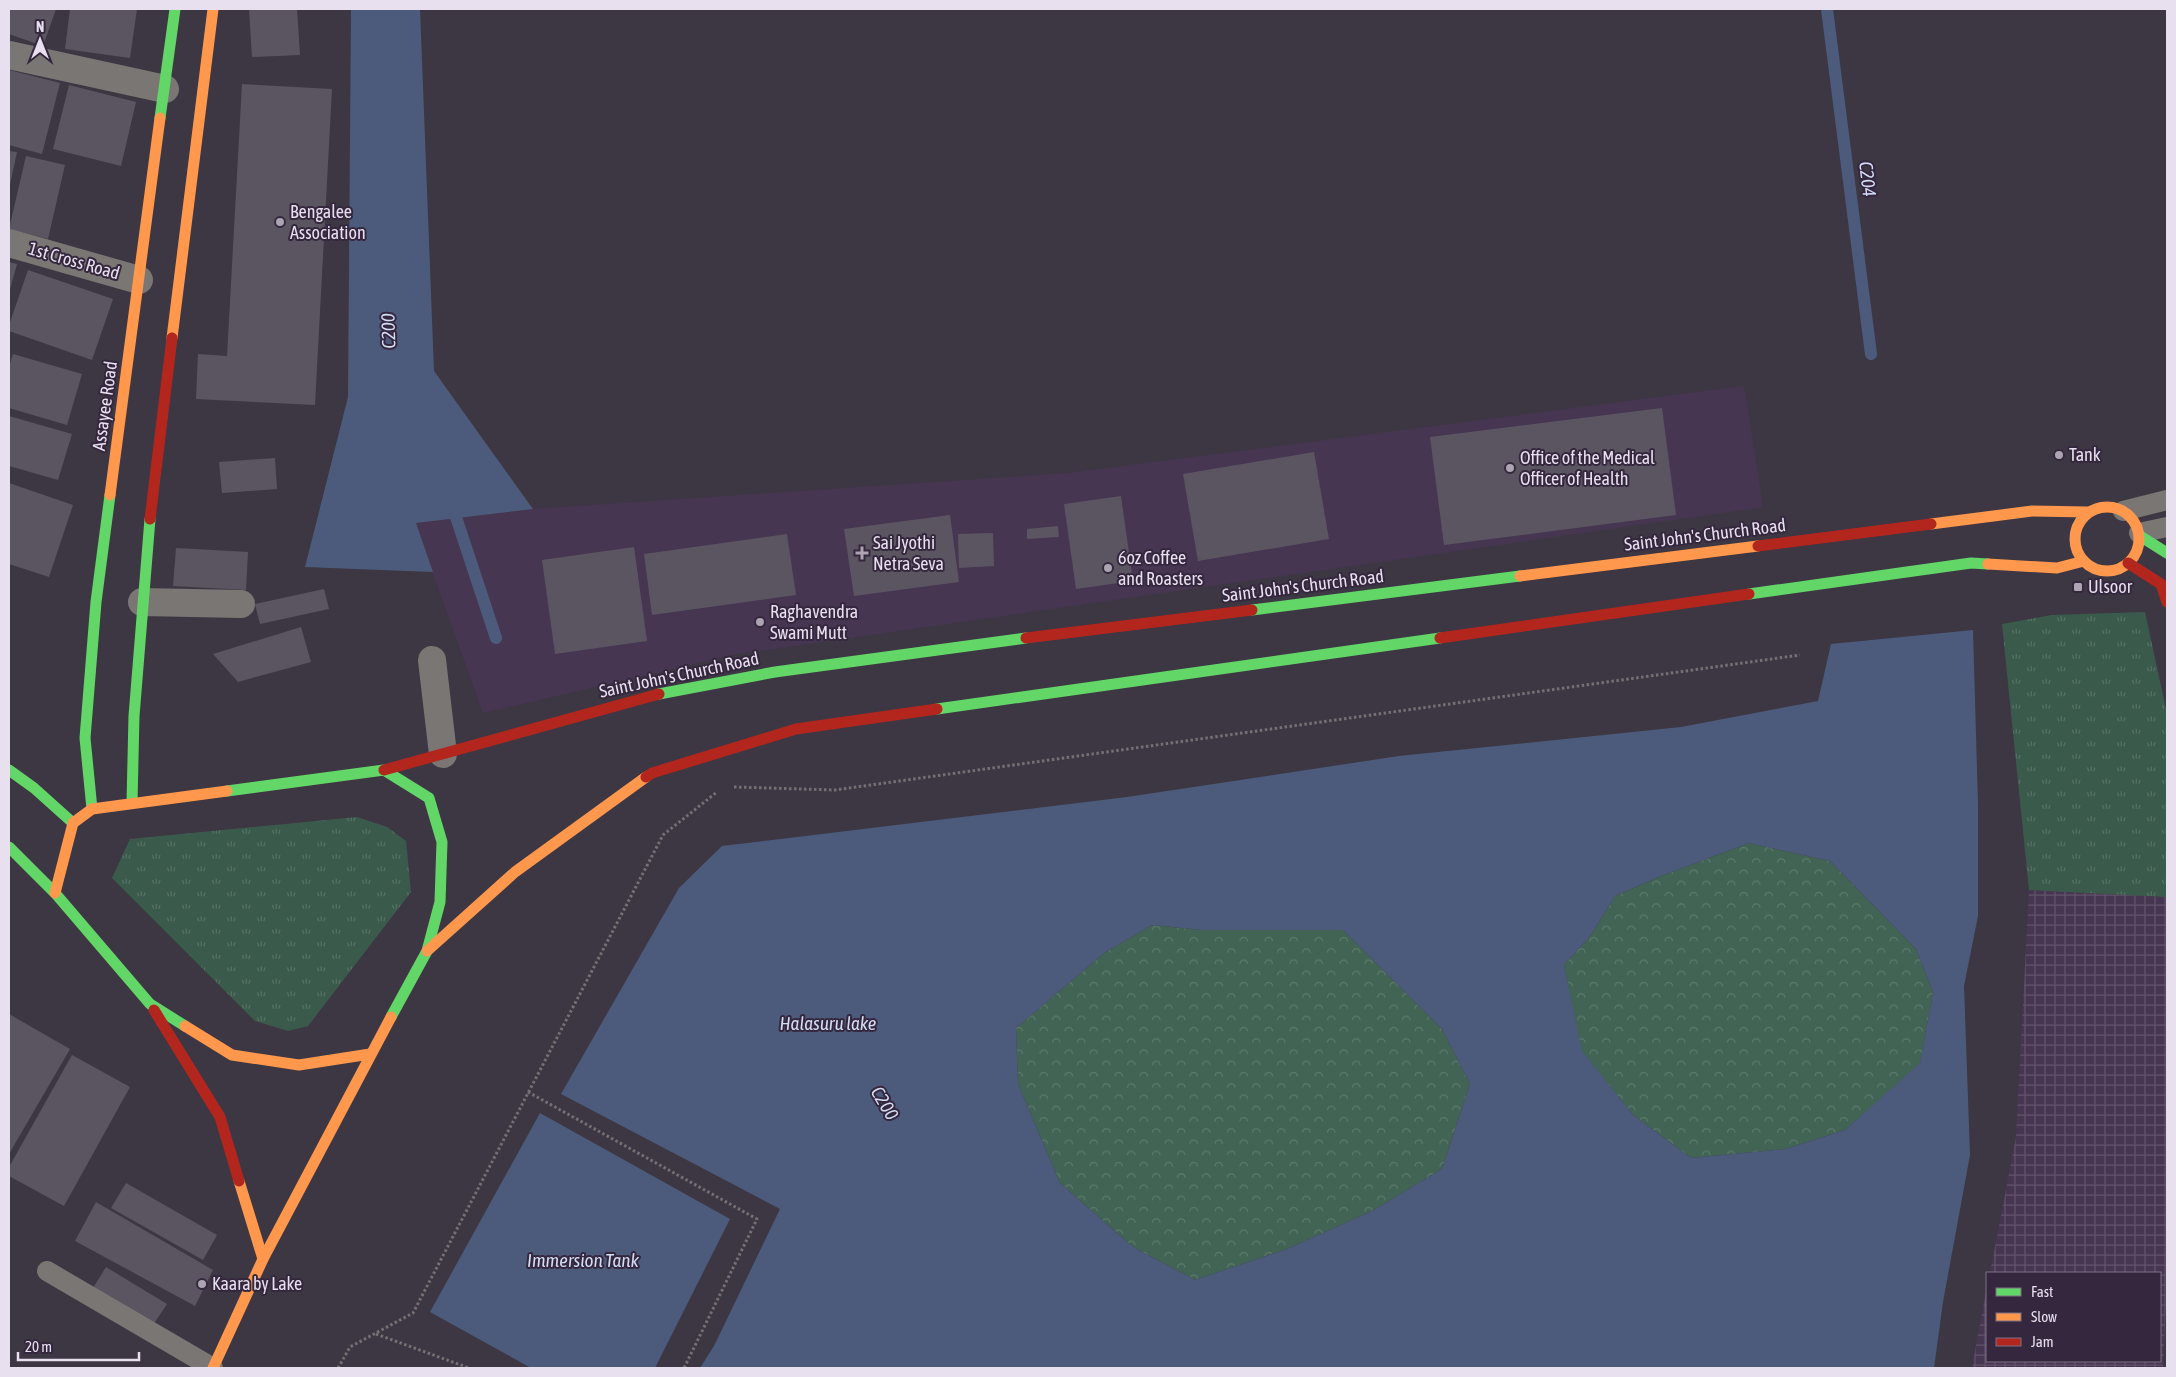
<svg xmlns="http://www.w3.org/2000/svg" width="2176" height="1377" font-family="'Asap Condensed',sans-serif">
<defs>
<pattern id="industrial-grid" width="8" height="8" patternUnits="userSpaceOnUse" patternTransform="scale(1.25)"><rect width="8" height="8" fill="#473652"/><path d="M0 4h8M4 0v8" fill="none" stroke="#62536b"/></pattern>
<pattern id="grass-tufts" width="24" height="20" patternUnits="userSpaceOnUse" patternTransform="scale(1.25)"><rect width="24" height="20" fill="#3a5a4b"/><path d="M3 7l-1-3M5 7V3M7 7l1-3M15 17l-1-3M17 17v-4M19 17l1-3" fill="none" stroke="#567165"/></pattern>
<pattern id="forest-crowns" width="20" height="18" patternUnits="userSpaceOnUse" patternTransform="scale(1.25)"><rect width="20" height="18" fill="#426454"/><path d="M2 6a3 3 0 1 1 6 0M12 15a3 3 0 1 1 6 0" fill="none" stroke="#5d7a6d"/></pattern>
</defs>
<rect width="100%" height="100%" fill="#3d3743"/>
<polygon fill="#473652" points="1744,386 1763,507 737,654 483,713 415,523 533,509 1070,473"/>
<polygon fill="url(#industrial-grid)" points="2029,890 2167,897 2167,1280 2163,1368 1972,1368 1987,1286 1987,1361 2160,1361 2160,1273 1990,1273 2016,1137"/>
<g fill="url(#grass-tufts)">
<polygon points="2145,612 2167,714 2167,897 2029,890 2002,624 2052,615"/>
<polygon points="357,817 387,827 406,841 411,892 308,1026 288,1031 255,1021 112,878 130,839"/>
</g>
<g fill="url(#forest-crowns)">
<polygon points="1749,843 1830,861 1916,949 1933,992 1920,1064 1845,1130 1786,1149 1691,1158 1633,1115 1581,1051 1564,965 1591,935 1615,896 1661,876"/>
<polygon points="1152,925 1202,930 1343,930 1442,1029 1470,1084 1442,1169 1372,1211 1287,1249 1195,1280 1133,1247 1060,1183 1018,1084 1016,1028 1104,953"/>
</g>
<g fill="#4c5b7b" fill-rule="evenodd">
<polygon points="351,9 420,9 434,371 533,509 416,523 433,572 305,567 348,397"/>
<path d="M1973,630L1978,804V916L1964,986L1970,1155L1943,1302L1934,1368H700L714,1346L780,1209L561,1094L679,888L722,846L1127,797L1399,756L1681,727L1818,701L1831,644ZM1749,843L1830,861L1916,949L1933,992L1920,1063L1845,1130L1786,1149L1691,1158L1633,1115L1582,1051L1564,965L1591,935L1615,896L1661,876ZM1152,925L1202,930H1343L1442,1029L1470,1084L1442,1169L1372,1211L1287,1249L1195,1280L1133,1247L1060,1183L1018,1084L1016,1028L1104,953Z"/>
<polygon points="540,1113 730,1219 655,1368 531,1368 430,1312"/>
</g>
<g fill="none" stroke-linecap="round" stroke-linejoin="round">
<g stroke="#4c5b7b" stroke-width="12">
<polyline points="1827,9 1871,354"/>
<polyline points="451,502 496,638"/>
</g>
</g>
<g fill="#5a5560">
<polygon points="9,9 56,9 43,46 9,34"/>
<polygon points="70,9 137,9 130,58 65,49"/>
<polygon points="249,9 297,9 300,55 252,57"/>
<polygon points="9,70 60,83 42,154 9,145"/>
<polygon points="242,84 332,89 315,405 196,399 198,354 227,356"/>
<polygon points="69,85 136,102 121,166 53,149"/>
<polygon points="9,151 17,152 10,185 9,185"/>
<polygon points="26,156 65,165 48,239 9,229"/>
<polygon points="9,262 17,264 9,293"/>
<polygon points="28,270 113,299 92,360 9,331 9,325"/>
<polygon points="13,354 82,374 67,425 9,408 9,367"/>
<polygon points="1662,408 1676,515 1444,545 1430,437"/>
<polygon points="9,416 72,434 58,480 9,466"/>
<polygon points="1314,452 1329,539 1198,561 1183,474"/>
<polygon points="275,458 277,489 222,493 219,462"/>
<polygon points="9,483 73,505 49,577 9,564"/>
<polygon points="1121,496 1133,581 1076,589 1064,504"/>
<polygon points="950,515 959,582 854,596 844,529"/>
<polygon points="1058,526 1059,537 1027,539 1027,529"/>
<polygon points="993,533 994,566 959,568 958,534"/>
<polygon points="787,534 796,595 652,615 644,554"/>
<polygon points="634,547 647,641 555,654 542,560"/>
<polygon points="176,548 248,552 246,590 173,586"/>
<polygon points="324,589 329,609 260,624 255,604"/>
<polygon points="301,627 311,662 238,682 213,654"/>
<polygon points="9,1014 70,1049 9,1154"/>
<polygon points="72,1055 130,1087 64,1206 9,1176 9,1167"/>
<polygon points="126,1183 217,1235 203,1260 111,1208"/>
<polygon points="96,1202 213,1270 195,1306 75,1241"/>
<polygon points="106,1267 167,1304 153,1325 93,1288"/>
</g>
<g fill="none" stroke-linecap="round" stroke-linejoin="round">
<g stroke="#747073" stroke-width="3" stroke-dasharray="2.5 2.5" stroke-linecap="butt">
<polyline points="734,787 835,790 1800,655"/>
<polyline points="528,1092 757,1219 684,1368"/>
<polyline points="376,1334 469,1368"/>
<polyline points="338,1368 350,1347 413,1313 663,835 717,792"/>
</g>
<g stroke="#7a7674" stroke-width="20">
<polyline points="2123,511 2167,500"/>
<polyline points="2139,533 2167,527"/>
<polyline points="47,1271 213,1368"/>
</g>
<g stroke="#7a7674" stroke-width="28">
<polyline points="9,55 165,89"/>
<polyline points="9,243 139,280"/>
<polyline points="142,602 241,604"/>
<polyline points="432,660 443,754"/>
</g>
<g stroke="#63d668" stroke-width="11">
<polyline points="160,118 175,9"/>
<polyline points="2140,536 2167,553"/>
<polyline points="1749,594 1971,563 1988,564"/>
<polyline points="1252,610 1520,576"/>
<polyline points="659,694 775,672 1026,638"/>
<polyline points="937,709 1440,638"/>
<polyline points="9,770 34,788 73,823"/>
<polyline points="227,791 384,770 429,798 442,842 440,902 427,951 391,1017"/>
<polyline points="132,803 134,716 150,519"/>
<polyline points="92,809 85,738 96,602 110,495"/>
<polyline points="9,847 55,893 150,1004 185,1026"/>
</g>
<g stroke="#ff974d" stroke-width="11">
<polyline points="172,338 213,9"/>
<polyline points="110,495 160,118"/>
<circle cx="2107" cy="539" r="32"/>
<polyline points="1931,524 2032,511 2088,512"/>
<polyline points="1988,564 2057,568 2084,561"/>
<polyline points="1520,576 1758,546"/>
<polyline points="55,893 73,823 92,809 227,791"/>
<polyline points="427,951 515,872 646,777"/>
<polyline points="185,1026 232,1055 299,1065 370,1054"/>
<polyline points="239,1181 263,1259"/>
<polyline points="213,1368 263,1259 391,1017"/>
</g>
<g stroke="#b3261e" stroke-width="11">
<polyline points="150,519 172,338"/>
<polyline points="1758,546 1931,524"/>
<polyline points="2128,563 2161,584 2167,602"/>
<polyline points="1026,638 1252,610"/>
<polyline points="1440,638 1749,594"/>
<polyline points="384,770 659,694"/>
<polyline points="646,777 652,773 796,729 937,709"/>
<polyline points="154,1010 220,1117 239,1181"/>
</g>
</g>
<g fill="#aca4b3" stroke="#34273e" stroke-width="2">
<circle cx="280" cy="222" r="5"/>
<circle cx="2059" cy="455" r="5"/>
<circle cx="1510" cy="468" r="5"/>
<path d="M859.5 545.5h5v5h5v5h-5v5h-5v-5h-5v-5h5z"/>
<circle cx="1108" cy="568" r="5"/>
<rect x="2073" y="582" width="10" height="10" rx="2.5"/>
<circle cx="760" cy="622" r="5"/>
<circle cx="202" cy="1284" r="5"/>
</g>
<g text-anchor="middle" stroke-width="4" stroke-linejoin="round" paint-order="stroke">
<g font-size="18" fill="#e8dfef" stroke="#34273e" text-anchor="start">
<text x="290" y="218">Bengalee<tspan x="290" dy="21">Association</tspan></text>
<text x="2069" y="461">Tank</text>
<text x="1520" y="464">Office of the Medical<tspan x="1520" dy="21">Officer of Health</tspan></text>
<text x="873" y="549">Sai Jyothi<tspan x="873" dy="21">Netra Seva</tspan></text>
<text x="1118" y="564">6oz Coffee<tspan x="1118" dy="21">and Roasters</tspan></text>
<text x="2088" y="593">Ulsoor</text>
<text x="770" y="618">Raghavendra<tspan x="770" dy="21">Swami Mutt</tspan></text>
<text x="212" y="1290">Kaara by Lake</text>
</g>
<g font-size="18" fill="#e8dfef" stroke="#34273e">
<text transform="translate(74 261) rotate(16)" y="6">1st Cross Road</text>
<text transform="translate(105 406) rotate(-82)" y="6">Assayee Road</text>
<text transform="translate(1705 535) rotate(-7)" y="6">Saint John's Church Road</text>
<text transform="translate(1303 586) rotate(-7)" y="6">Saint John's Church Road</text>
<text transform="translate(679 675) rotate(-12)" y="6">Saint John's Church Road</text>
</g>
<g font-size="19" font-style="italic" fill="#d2def6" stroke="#34273e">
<text transform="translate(1868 179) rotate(83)" y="7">C204</text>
<text transform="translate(388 331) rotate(-92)" y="7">C200</text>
<text x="828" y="1030">Halasuru lake</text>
<text transform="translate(885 1103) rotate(59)" y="7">C200</text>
<text x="583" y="1267">Immersion Tank</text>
</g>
</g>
<rect width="2176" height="1377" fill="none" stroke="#e8dfef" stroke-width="20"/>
<rect x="1986" y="1272" width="175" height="90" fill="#34273e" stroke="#7c7185"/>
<rect x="1996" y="1288" width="25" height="8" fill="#63d668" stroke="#7c7185"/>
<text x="2031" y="1297" font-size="15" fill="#e8dfef">Fast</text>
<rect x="1996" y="1313" width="25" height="8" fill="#ff974d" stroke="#7c7185"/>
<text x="2031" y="1322" font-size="15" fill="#e8dfef">Slow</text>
<rect x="1996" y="1338" width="25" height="8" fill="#b3261e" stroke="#7c7185"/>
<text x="2031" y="1347" font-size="15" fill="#e8dfef">Jam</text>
<g transform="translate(40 40)" stroke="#34273e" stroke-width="4" paint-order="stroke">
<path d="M0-4L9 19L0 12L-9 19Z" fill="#e8dfef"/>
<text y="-8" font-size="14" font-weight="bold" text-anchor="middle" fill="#e8dfef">N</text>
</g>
<path d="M18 1352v8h121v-8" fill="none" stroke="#e8dfef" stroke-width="2.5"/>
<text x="25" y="1352" font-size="15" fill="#e8dfef" stroke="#34273e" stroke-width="4" paint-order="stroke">20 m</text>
</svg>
